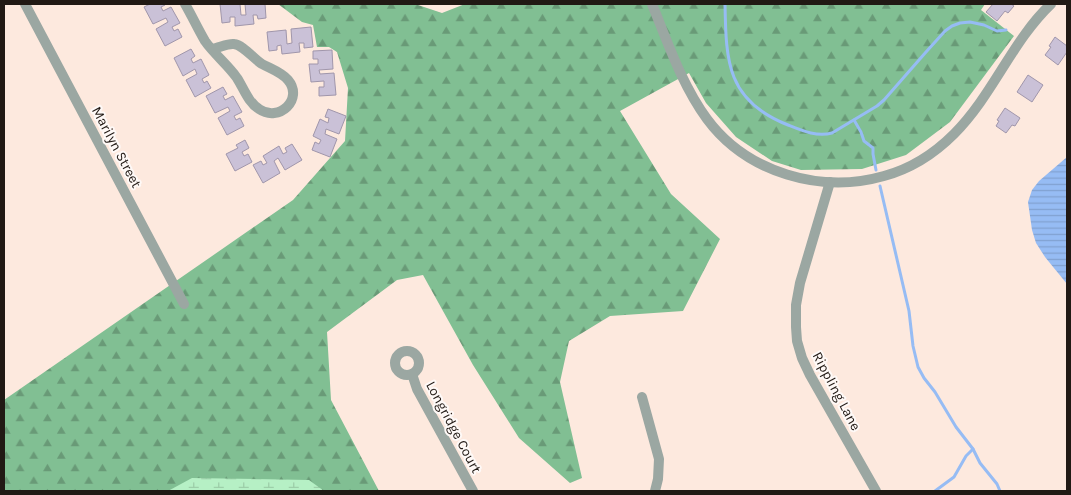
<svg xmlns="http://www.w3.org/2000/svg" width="1071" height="495" font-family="Karla,sans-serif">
<defs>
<pattern id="forest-firs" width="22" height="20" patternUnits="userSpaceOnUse" patternTransform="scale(1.25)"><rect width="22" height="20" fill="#81bf93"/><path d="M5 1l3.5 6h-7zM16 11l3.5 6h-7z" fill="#699a77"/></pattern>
<pattern id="wetland-marsh" width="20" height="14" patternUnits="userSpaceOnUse" patternTransform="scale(1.25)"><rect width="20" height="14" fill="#b6f0c5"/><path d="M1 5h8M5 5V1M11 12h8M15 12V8" fill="none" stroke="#9ccda8"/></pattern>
<pattern id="water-rules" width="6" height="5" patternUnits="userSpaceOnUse" patternTransform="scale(1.25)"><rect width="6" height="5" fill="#96bcf4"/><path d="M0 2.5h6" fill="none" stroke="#81a1d0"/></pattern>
</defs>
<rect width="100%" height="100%" fill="#fde9de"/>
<polygon fill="url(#forest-firs)" points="278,4 415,4 442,13 465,4 985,4 981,10 1014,36 950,122 906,155 862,169 801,170 772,161 736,137 706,103 689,73 620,111 671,194 720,239 683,311 610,316 569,341 560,382 582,478 570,483 519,438 473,365 423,275 397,280 327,332 331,400 379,491 4,491 4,400 293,200 345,141 348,88 337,52 329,47 317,47 313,25 302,22"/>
<polygon fill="url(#wetland-marsh)" points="192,478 309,480 324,491 168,491"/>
<polygon fill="url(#water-rules)" points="1067,157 1067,284 1045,257 1036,243 1032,230 1028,202 1032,190 1039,181"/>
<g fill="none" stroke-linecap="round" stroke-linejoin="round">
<g stroke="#96bcf4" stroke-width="3">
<path d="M725,4C726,62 727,101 788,125C803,131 817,137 832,133L877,106L884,100L926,52L945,31L952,26L960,23L970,22L984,25L997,31L1006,30"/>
<polyline points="854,120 861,132 864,141 873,148 873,154 876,170"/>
<polyline points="880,186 909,311 913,346 918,367 924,378 935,392 956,427 973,449 980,463 997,484 1000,491"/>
<polyline points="935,491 954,477 966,456 973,449"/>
</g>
</g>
<g fill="#cac1d7" stroke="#a096ab">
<polygon points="150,4 165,4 165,5 161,7 163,11 171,7 180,23 172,27 174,31 178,29 182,37 165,46 156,29 168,22 166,18 153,24 144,7"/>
<polygon points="220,4 240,4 241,15 246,15 245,4 265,4 266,18 258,19 257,15 253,15 254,24 235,26 235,17 230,17 230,22 222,23"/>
<polygon points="993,4 1011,4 1014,6 1008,13 1005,11 997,21 986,12"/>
<polygon points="311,27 313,47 304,48 304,43 299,43 300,52 282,54 281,45 277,46 277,50 269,51 267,32 286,30 287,44 292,43 291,29"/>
<polygon points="1055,37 1067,46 1067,52 1058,65 1045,55 1051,47 1049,46"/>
<polygon points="191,49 195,56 191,59 193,63 201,59 209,75 202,79 204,83 207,81 211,88 195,97 186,80 197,74 195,69 183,76 174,58"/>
<polygon points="332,50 333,69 319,70 320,74 334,73 336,95 319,96 319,87 324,87 324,81 311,82 309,64 318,64 318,59 313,59 313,51"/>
<polygon points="1028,75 1043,85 1032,102 1017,92"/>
<polygon points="223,87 227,94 223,96 225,100 233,96 242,112 234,116 236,120 240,118 244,126 227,135 218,118 230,111 228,107 215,113 206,96"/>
<polygon points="1005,108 1020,118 1015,126 1012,125 1006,133 996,126 999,121 997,120"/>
<polygon points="328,109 346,116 339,134 326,129 325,134 337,139 330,157 312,150 315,142 319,144 321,140 313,136 320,119 328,123 329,118 325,117"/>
<polygon points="245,140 249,148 242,152 244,156 248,154 252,162 235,171 226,154 238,148 236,145"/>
<polygon points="292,144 302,160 285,170 278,158 274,161 280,173 263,183 253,165 261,161 263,165 267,163 263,156 279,146 283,154 287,152 285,148"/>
</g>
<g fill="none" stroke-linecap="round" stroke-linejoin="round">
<g stroke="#9ba7a2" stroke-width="10">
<polyline points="25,4 184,304"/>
<path d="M185,4C192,16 198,29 205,41C214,54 228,65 237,78C244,89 248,102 259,109C279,123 304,99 288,80C281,72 271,69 262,64C254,59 243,45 234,44C228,43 219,48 212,49"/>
<path d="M652,4C668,43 682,85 707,119C747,173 821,194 884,176C910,169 935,153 954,134C993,95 1012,41 1051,4"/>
<polyline points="830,182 800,283 796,305 796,327 797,341 802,358 810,375 876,491"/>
<circle cx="407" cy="363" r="12"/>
<polyline points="412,374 417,389 473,491"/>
<polyline points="642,397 659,459 658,479 655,491"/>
</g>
</g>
<g text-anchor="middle" stroke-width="4" stroke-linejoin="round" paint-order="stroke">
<g font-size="14" fill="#211914" stroke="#fef9f7">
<text transform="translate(117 147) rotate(62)" y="5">Marilyn Street</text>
<text transform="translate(837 391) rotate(62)" y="5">Rippling Lane</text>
<text transform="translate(454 427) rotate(62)" y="5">Longridge Court</text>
</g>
</g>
<rect width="1071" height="495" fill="none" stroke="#211914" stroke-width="10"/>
</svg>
